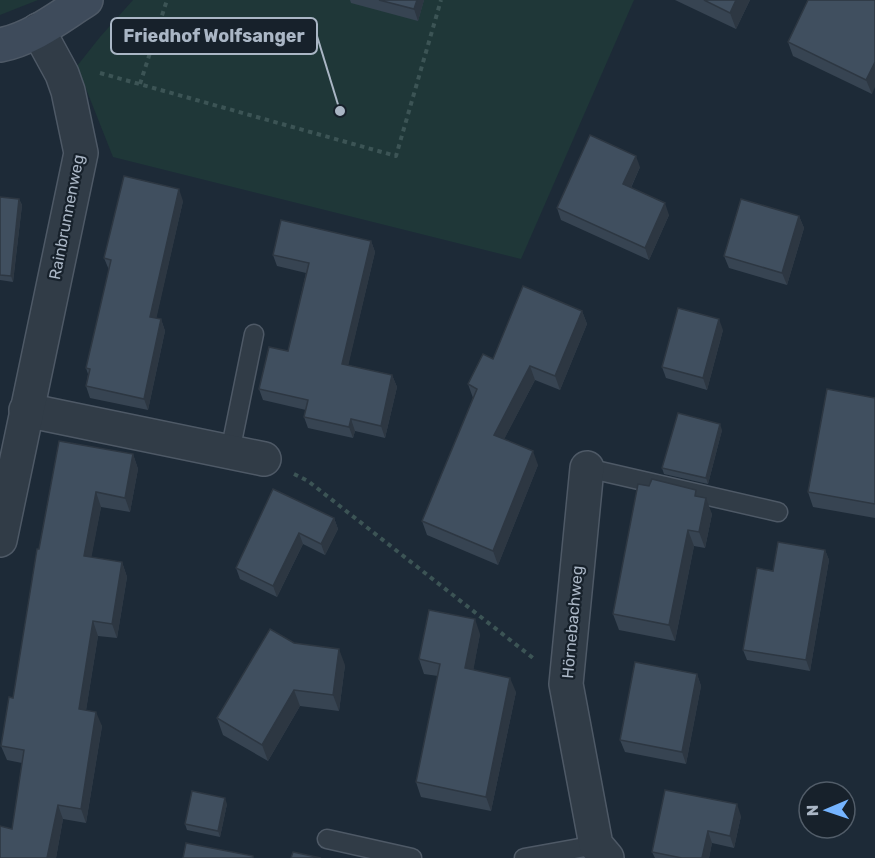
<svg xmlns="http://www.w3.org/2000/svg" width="875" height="858" font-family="Rubik,sans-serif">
<rect width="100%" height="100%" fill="#1d2a37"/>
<g fill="#1f3738">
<polygon points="0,0 38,0 0,15"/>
<polygon points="133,0 634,0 521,259 113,157 77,66 100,37"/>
</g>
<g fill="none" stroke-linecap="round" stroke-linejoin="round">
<g stroke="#4e5966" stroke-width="21">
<g id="lane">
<polyline points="230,452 254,334"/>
<polyline points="587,468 778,512"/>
<polyline points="327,839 412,858"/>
<polyline points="524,858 596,845"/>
</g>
</g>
<g stroke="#4e5966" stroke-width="36">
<g id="street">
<polyline points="26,410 264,459"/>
<polyline points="587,468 566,684 596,845 607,858"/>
<polyline points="0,540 81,153 68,91 62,74 38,30"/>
</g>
</g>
<g stroke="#4e5966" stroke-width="36">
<path id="secondary" d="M0,45C32,39 59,17 86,0"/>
</g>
<g stroke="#3c5455" stroke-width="4" stroke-dasharray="4.5 4.5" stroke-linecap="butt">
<polyline points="100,73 396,156 441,0"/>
<polyline points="140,84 167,0"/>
<polyline points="294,474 308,481 533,658"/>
</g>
<use href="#lane" stroke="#313c47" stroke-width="18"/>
<use href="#street" stroke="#313c47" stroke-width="33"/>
<use href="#secondary" stroke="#3e4b5b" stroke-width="33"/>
</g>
<g fill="#374452">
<polygon points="350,0 424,0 418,21 351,3"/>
<polygon points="675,0 750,0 736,29"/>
<polygon points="875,0 872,94 793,56 788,42"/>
<polygon points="640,167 631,188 669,215 649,260 561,220 557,208"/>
<polygon points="0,197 19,199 22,205 13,282 0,280"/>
<polygon points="183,201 156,318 161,319 165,331 148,410 90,398 86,386 88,374 86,368 109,270 104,258"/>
<polygon points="799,216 804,228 787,285 729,268 724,256"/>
<polygon points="371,241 375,252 348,365 392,375 397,387 385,438 355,431 353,438 308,428 304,417 306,410 263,400 259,389 288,351 306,273 277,266 273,255"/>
<polygon points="582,311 587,324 560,390 535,380 504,439 538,465 498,565 427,535 422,521 473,398 468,384 493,359"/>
<polygon points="723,330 707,390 666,378 662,367"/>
<polygon points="875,398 875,518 813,507 808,492"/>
<polygon points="722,430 708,484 664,474 662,468"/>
<polygon points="133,454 138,469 130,512 101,507 91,557 122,562 127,577 117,638 98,636 86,710 102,726 86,823 63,819 56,858 0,858 12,829 22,763 7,760 1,746 13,698 39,549"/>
<polygon points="273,489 334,518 338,529 325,555 303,544 277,597 240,579 236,568"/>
<polygon points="699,496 712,514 705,548 694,546 675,641 619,630 613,614"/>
<polygon points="825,550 829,560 810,671 747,660 743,650 773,571"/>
<polygon points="480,634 473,670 516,692 491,811 421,797 416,782 438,676 424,674 419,659"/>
<polygon points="345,665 339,711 300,706 268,761 223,735 217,718"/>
<polygon points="697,674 701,686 686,764 625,752 620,740"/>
<polygon points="227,804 220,837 187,830 185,824"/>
<polygon points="741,816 734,848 712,843 709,858 655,858 652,852"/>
</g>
<g fill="#2d3742">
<polygon points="417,0 424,0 418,21 414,9"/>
<polygon points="736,0 750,0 736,29 730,13"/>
<polygon points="875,62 875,87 872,94 866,80"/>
<polygon points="636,156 640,167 627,196 623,184"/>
<polygon points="179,189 183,201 154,329 150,317"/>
<polygon points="19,199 22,205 13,282 11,276"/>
<polygon points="665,203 669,215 649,260 645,248"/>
<polygon points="799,216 804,228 787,285 782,273"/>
<polygon points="371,241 375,252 346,375 342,364"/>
<polygon points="582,311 587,324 560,390 555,376"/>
<polygon points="161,319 165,331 148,410 144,399"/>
<polygon points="719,319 723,330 707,390 703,378"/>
<polygon points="530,366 535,380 499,449 494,435"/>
<polygon points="392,375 397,387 385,438 381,426"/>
<polygon points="351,419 355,431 353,438 349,427"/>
<polygon points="720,424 722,430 708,484 706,478"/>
<polygon points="533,451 538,465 498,565 493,551"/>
<polygon points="133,454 138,469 130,512 125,498"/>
<polygon points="96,492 101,507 89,570 84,556"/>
<polygon points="706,498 712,514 705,548 699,532"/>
<polygon points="334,518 338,529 325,555 321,544"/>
<polygon points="688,530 694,546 675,641 669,625"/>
<polygon points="299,533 303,544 277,597 273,586"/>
<polygon points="825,550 829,560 810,671 806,660"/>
<polygon points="122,562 127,577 117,638 112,624"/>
<polygon points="475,619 480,634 471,683 465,668"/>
<polygon points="93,621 98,636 84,723 79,709"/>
<polygon points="339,649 345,665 339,711 333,695"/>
<polygon points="697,674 701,686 686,764 682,752"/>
<polygon points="510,678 516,692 491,811 486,797"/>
<polygon points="294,690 300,706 268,761 262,745"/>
<polygon points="96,712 102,726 86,823 81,809"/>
<polygon points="225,798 227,804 220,837 218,831"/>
<polygon points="737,804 741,816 734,848 730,836"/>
<polygon points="58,805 63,819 56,858 47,858"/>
<polygon points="708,831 712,843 709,858 702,858"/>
</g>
<g fill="#404f5f" stroke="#2d3742" stroke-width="1.5">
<polygon points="379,0 417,0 414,9"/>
<polygon points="704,0 736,0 730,13"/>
<polygon points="808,0 875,0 875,62 866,80 788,42"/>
<polygon points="590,135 636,156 623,184 665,203 645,248 557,208"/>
<polygon points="124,176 179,189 150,317 161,319 144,399 86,386 90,369 86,368 111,260 104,258"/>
<polygon points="0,197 19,199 11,276 0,275"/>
<polygon points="741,199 799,216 782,273 724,256"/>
<polygon points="281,220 371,241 342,364 392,375 381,426 351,419 349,427 304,417 308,400 259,389 269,347 288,351 309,263 273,255"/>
<polygon points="523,286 582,311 555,376 530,366 494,435 533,451 493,551 422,521 477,389 468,384 483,354 493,359"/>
<polygon points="678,308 719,319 703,378 662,367"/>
<polygon points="827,389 875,398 875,504 808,492"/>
<polygon points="678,413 720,424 706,478 662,468"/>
<polygon points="59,441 133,454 125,498 96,492 84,556 122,562 112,624 93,621 79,709 96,712 81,809 58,805 47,858 0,858 0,826 12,829 24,750 1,746 9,697 13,698 37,549 39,549"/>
<polygon points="652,479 696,490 695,496 706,498 699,532 688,530 669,625 613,614 638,484 649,486"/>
<polygon points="273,489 334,518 321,544 299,533 273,586 236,568"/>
<polygon points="778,542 825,550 806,660 743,650 757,568 773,571"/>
<polygon points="429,610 475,619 465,668 510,678 486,797 416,782 440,664 419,659"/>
<polygon points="270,629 294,643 339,649 333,695 294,690 262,745 217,718"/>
<polygon points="635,662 697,674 682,752 620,740"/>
<polygon points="665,790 737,804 730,836 708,831 702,858 682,858 652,852"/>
<polygon points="192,791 225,798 218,831 185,824"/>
<polygon points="186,843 253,856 253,858 183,858"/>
<polygon points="293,852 321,858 291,858"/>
</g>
<g text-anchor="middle" stroke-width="4.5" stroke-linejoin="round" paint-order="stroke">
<g font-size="16" fill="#aab6c5" stroke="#17212b">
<text transform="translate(66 217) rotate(-79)" y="6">Rainbrunnenweg</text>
<text transform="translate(572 622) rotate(-85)" y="6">Hörnebachweg</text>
</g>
</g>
<path fill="none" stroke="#aab6c5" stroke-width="2" d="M340 111L317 36"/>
<circle fill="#aab6c5" stroke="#17212b" stroke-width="2" cx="340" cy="111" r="6"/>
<rect fill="#17212b" stroke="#aab6c5" stroke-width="2" x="111" y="18" width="206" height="36" rx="6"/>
<g font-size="18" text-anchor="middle" font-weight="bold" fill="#aab6c5">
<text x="214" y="42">Friedhof Wolfsanger</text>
</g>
<g transform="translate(827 810) rotate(268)"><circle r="28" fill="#17212b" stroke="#525d69" stroke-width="1.5"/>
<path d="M0-4.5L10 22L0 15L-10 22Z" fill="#75b4ff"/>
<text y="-9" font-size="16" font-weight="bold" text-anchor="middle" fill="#aab6c5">N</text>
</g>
</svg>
